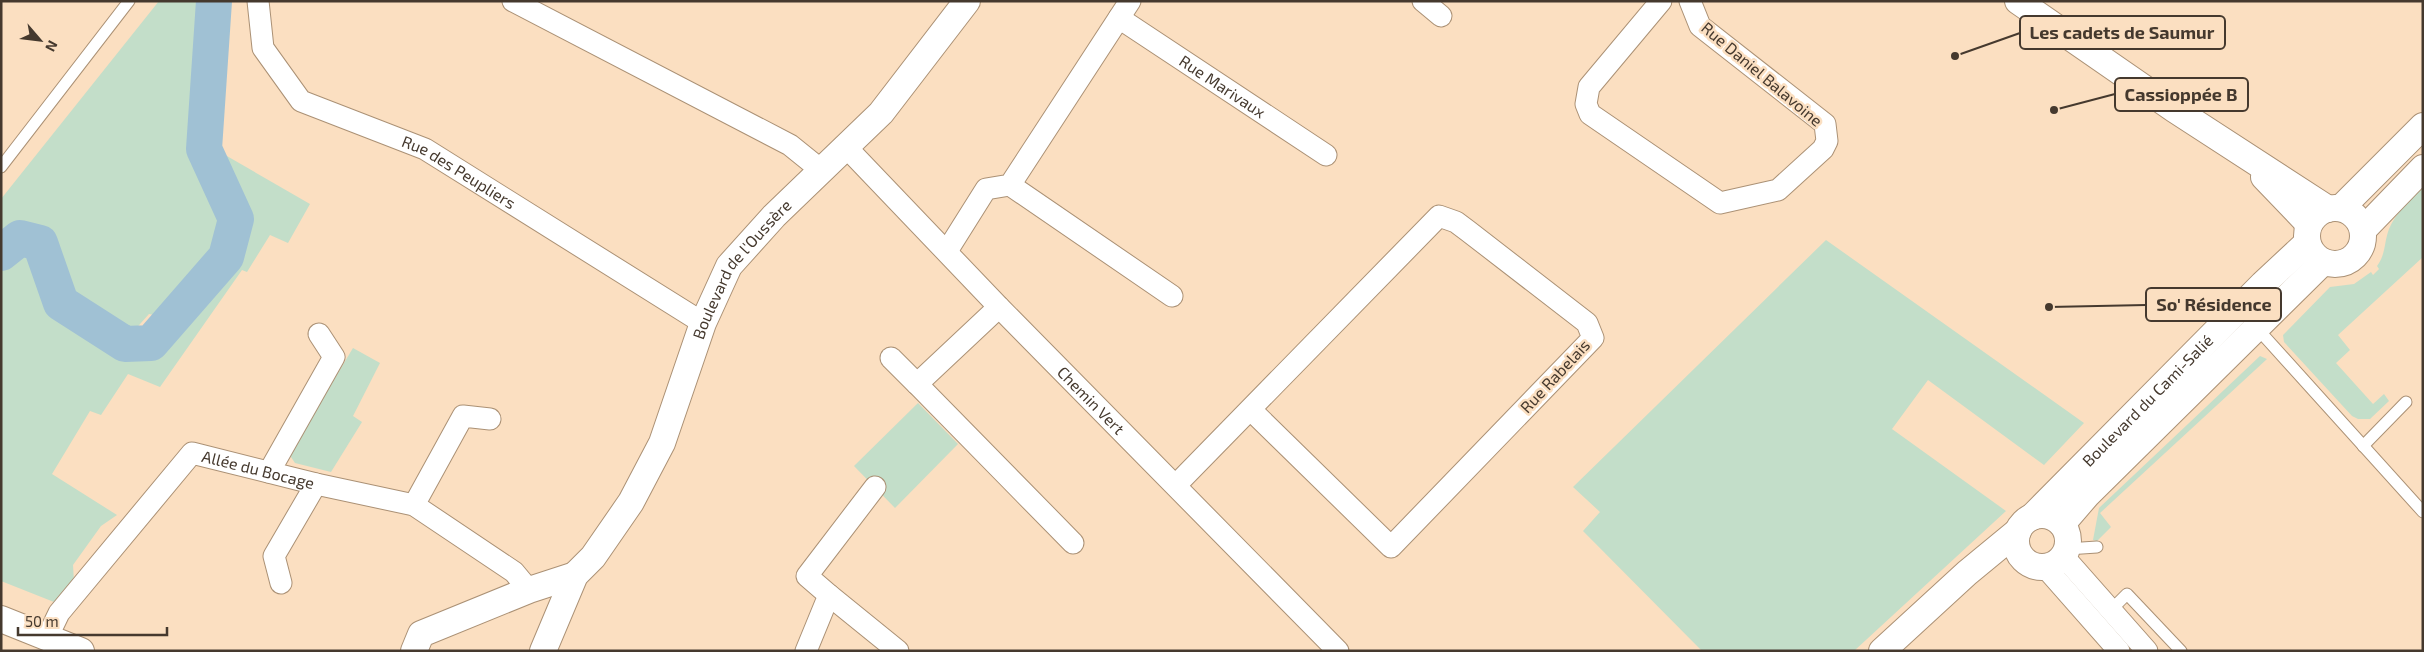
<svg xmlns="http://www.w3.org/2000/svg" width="2424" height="652" font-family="'Exo 2',sans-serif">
<rect width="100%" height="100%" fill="#fbdfc1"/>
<g fill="#c3dec9">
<polygon points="159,1 202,1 194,145 198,171 223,205 221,236 212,255 163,317 149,314 132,333 80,302 49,238 22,224 1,231 1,199"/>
<polygon points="213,148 310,204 288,243 270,235 247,272 242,270 160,387 128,374 101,415 90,411 52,474 117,515 101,526 73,565 74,582 59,604 1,581 1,264 22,249 30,252 53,306 115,354 138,360 154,357 236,257 246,211 236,191 225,179"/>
<path d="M2423,186V257L2338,335L2350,350L2336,363L2373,404L2384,394L2389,401L2370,419H2358L2352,416L2284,342L2283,335L2330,287L2354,284L2371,272L2373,275L2379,269L2377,266C2386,254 2384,242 2389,229C2397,211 2409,200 2423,186Z"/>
<polygon points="1826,240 2084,423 2044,465 1928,380 1892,429 2006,511 1854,651 1702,651 1583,531 1600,512 1573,487"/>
<polygon points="353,348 380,363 353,416 362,422 331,472 295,463 291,457 291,451"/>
<polygon points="2260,356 2267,359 2100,513 2111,527 2097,541 2093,540 2099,508"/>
<polygon points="918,403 958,444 895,508 854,466"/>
</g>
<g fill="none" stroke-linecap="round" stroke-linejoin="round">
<polyline stroke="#a0c1d4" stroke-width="36" points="1,253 20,238 40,243 61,303 125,344 151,343 226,257 236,219 204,149 214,1"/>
<g stroke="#ab9175" stroke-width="13">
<g id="service">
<polyline points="1,167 129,1"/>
<polyline points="2255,326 2423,512"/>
<polyline points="2363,446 2406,402"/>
<polyline points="2067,549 2097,547"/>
<polyline points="2111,610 2127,594 2181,651"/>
</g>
</g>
<g stroke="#ab9175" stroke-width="23">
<g id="minor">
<path id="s1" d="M258,1L263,48L301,101L425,149L703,323"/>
<polyline points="513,1 790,145 821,170"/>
<polyline points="1423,1 1441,16"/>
<polyline points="1661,1 1589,87 1586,104 1590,114 1720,203 1778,190 1823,149 1827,141 1825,124 1700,26 1690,1"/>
<path id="s2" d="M1119,18L1326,155"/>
<path id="s3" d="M847,148L999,307L1338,651"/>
<polyline points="1010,185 1172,296"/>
<polyline points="947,251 986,189 1010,185 1130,1"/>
<polyline points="999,307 917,384 1073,543"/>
<polyline points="891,358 917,384"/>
<polyline points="269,472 334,357 319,334"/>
<polyline points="1176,485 1439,216 1456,222 1468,231 1587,323 1593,338 1391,547 1251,410"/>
<polyline points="414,505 463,416 490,419"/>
<polyline points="2064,557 2147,651"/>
<polyline points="2045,567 2119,651"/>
<polyline points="281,583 274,556 316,484"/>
<polyline points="829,595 898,651"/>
<path id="s4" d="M47,638L59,613L192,453L316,484L414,505L514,572L529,590"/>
<polyline points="806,651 829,595 807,576 875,487"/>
</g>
</g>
<g stroke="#ab9175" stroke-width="28">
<g id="tertiary">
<polyline points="2018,1 2174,109 2328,209"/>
<polyline points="2264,177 2309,224"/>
<circle cx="2335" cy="236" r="28"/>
<polyline points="2341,208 2423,126"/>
<polyline points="2363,230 2423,168"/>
<circle cx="2042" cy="541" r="26"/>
<path id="s5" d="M2032,517L2263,284L2307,243"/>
<polyline points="2062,524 2087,495 2323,262"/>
<polyline points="1,619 81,651"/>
<polyline points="414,651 421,634 529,590 575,575"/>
<path id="s6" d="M543,651L575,575L593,557L631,502L662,443L703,323L729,266L774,216L881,113L967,1"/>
<polyline points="1882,651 1967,573 2018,531"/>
</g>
</g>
<use href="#service" stroke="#fff" stroke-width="11"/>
<use href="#minor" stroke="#fff" stroke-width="21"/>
<use href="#tertiary" stroke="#fff" stroke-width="26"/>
</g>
<g text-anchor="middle" stroke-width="5" stroke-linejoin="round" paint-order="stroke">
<g font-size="16" fill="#45392e" stroke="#fbdfc1">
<text transform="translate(1762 74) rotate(40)" y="6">Rue Daniel Balavoine</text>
<text dy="6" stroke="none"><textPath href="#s2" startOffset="124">Rue Marivaux</textPath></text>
<text dy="6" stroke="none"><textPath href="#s1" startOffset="286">Rue des Peupliers</textPath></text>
<text dy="6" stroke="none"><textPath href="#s6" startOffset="435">Boulevard de l'Oussère</textPath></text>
<text transform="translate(1555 376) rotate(-47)" y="6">Rue Rabelais</text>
<text dy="6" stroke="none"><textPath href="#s3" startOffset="351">Chemin Vert</textPath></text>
<text dy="6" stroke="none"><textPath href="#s5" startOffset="164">Boulevard du Cami-Salié</textPath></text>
<text dy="6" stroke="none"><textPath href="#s4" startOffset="304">Allée du Bocage</textPath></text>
</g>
</g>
<path fill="none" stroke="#45392e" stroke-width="2" d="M1955 56L2020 33M2054 110L2115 94M2049 307L2146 305"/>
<g fill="#45392e" stroke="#fbdfc1" stroke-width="2">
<circle cx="1955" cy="56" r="5"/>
<circle cx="2054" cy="110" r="5"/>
<circle cx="2049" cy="307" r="5"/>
</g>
<g fill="#fbdfc1" stroke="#45392e" stroke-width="2">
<rect x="2020" y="16" width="205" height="33" rx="5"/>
<rect x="2115" y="78" width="133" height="33" rx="5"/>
<rect x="2146" y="288" width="135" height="33" rx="5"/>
</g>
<g font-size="18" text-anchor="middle" font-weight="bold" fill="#45392e">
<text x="2122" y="39">Les cadets de Saumur</text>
<text x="2181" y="101">Cassioppée B</text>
<text x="2214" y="311">So' Résidence</text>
</g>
<rect width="2424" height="652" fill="none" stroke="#45392e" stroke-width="5"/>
<g transform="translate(40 40) rotate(118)" stroke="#fbdfc1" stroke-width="4" paint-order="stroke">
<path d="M0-4L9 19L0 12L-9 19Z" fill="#45392e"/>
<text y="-8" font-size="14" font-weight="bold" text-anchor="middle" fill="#45392e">N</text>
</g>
<path d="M18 627v8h149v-8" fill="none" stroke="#45392e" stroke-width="2.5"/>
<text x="25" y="627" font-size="15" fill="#45392e" stroke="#fbdfc1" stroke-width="4" paint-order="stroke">50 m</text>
</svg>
